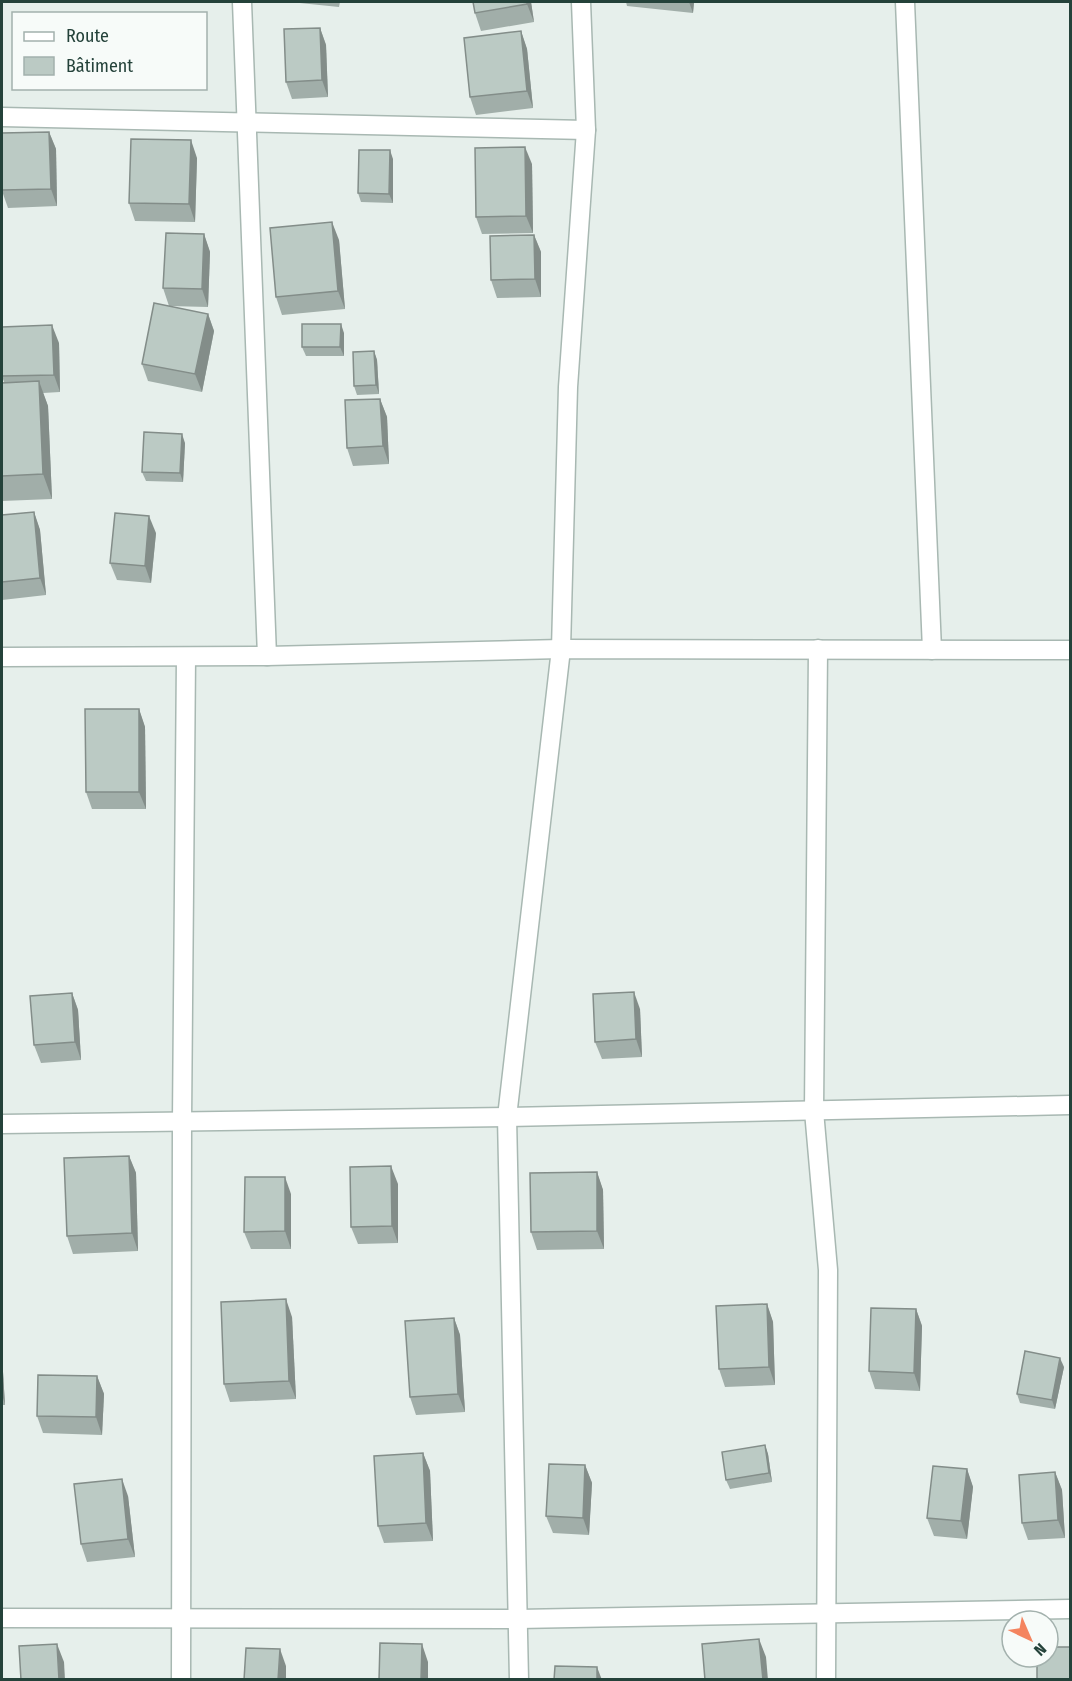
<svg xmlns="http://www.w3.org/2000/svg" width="1072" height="1681" font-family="'Fira Sans Condensed',sans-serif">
<rect width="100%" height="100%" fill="#e6efeb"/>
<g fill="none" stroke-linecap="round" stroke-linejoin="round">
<g stroke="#a8b8b2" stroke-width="21">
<g id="minor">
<polyline points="242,2 267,656"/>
<polyline points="905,2 932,650"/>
<polyline points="2,117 586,130"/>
<polyline points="818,649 814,1111 828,1270 826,1680"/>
<polyline points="2,657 267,656 561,649 1070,650"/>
<polyline points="2,1124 507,1117 1070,1105"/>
<polyline points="2,1618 518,1619 1070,1609"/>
<polyline points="181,1680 182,1121 186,657"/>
<polyline points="519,1680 507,1117 561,649 568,387 586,130 581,2"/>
</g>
</g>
<use href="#minor" stroke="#fff" stroke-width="18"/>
</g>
<g fill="#a1aea9">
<polygon points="290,2 340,2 339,7"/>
<polygon points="473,2 531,2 534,22 481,31 475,13"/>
<polygon points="626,2 694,2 693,13 627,6"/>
<polygon points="320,28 326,45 328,97 292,99 286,82"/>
<polygon points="521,31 527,49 533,108 476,115 470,97"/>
<polygon points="49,132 56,149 57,206 8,208 2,191 2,133"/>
<polygon points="197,158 195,222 135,221 129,203"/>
<polygon points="393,159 393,203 361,202 358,193"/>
<polygon points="532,164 533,233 482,234 476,217"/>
<polygon points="204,234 210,252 208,307 169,306 163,288"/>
<polygon points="534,235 541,252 541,297 497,298 491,280"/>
<polygon points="339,240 345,309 282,315 276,297"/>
<polygon points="208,314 214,331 202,392 148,381 142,364"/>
<polygon points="344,333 344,356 306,356 302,347"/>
<polygon points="59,343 60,392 43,393 48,406 52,499 2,501 2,383 4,382 2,376"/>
<polygon points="374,351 377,360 379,394 357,395 354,386"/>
<polygon points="380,399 387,417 389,464 353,466 347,448"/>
<polygon points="185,443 183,482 146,481 142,472"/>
<polygon points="34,512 40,530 46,595 2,600 2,515"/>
<polygon points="156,533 151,583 117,580 110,563"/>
<polygon points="139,709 145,727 146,809 92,809 86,792"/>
<polygon points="72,993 78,1010 81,1060 41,1063 34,1045"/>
<polygon points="640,1009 642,1057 602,1059 595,1042"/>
<polygon points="129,1156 136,1173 138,1251 73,1254 67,1236"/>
<polygon points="597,1172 603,1190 604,1249 537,1250 531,1232"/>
<polygon points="398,1184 398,1243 358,1244 351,1227"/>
<polygon points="291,1194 291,1249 251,1249 244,1232"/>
<polygon points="767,1304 773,1322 775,1385 725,1387 719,1369"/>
<polygon points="916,1309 922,1326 920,1391 875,1389 869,1371"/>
<polygon points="292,1317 296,1399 230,1402 224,1384"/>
<polygon points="454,1318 460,1335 465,1412 416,1415 410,1397"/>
<polygon points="2,1356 5,1405 2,1405"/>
<polygon points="1064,1367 1055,1409 1020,1403 1017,1394"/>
<polygon points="97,1376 104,1394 102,1435 43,1433 37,1416"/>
<polygon points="765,1445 768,1454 772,1482 730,1489 726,1480"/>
<polygon points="423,1453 430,1471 433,1541 384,1543 378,1526"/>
<polygon points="585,1465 592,1483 589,1535 553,1533 546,1516"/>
<polygon points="967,1469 973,1487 967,1539 934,1536 927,1518"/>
<polygon points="1055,1472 1062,1490 1065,1538 1028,1540 1022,1523"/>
<polygon points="128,1496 135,1557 87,1562 81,1544"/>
</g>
<g fill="#838d89">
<polygon points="527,2 531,2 534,22 527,4"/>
<polygon points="689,2 694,2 693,13"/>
<polygon points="320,28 326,45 328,97 322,80"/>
<polygon points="521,31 527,49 533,108 527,91"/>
<polygon points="49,132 56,149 57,206 51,189"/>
<polygon points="191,140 197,158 195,222 189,204"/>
<polygon points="525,147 532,164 533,233 526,216"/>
<polygon points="390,150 393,159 393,203 389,194"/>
<polygon points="332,222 339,240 345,309 338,291"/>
<polygon points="204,234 210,252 208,307 202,289"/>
<polygon points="534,235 541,252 541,297 535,279"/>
<polygon points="208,314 214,331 202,392 195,374"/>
<polygon points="341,324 344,333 344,356 340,347"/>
<polygon points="52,325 59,343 60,392 54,375"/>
<polygon points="374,351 377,360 379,394 376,385"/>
<polygon points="39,381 48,406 52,499 43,474"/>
<polygon points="380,399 387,417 389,464 383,446"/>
<polygon points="182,434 185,443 183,482 180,473"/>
<polygon points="34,512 40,530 46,595 40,578"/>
<polygon points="149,516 156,533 151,583 145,566"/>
<polygon points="139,709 145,727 146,809 139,792"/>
<polygon points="634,992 640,1009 642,1057 636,1039"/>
<polygon points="72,993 78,1010 81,1060 75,1042"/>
<polygon points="129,1156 136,1173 138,1251 132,1233"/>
<polygon points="391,1166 398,1184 398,1243 392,1226"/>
<polygon points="597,1172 603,1190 604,1249 597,1231"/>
<polygon points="285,1177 291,1194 291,1249 285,1231"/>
<polygon points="286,1299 292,1317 296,1399 289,1381"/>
<polygon points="767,1304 773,1322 775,1385 769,1367"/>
<polygon points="916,1309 922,1326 920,1391 914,1373"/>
<polygon points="454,1318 460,1335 465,1412 458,1394"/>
<polygon points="2,1356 5,1405 2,1394"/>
<polygon points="1060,1358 1064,1367 1055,1409 1052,1400"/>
<polygon points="97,1376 104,1394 102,1435 96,1417"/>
<polygon points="765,1445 768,1454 772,1482 769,1473"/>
<polygon points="423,1453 430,1471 433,1541 426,1523"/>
<polygon points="585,1465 592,1483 589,1535 583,1518"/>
<polygon points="967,1469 973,1487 967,1539 961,1521"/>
<polygon points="1055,1472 1062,1490 1065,1538 1058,1520"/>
<polygon points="122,1479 128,1496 135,1557 128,1539"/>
<polygon points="759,1639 766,1657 768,1680 763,1680"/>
<polygon points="57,1644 64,1662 65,1680 59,1680"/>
<polygon points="422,1644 428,1662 428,1680 421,1680"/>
<polygon points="280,1649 286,1666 286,1680 278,1680"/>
<polygon points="597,1667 602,1680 597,1680"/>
</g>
<g fill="#bbcac4" stroke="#838d89" stroke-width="1.5">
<polygon points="473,2 527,2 527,4 475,13"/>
<polygon points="320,28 322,80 286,82 284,29"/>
<polygon points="521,31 527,91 470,97 464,38"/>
<polygon points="49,132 51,189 2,190 2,133"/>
<polygon points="131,139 191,140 189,204 129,203"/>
<polygon points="525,147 526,216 476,217 475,148"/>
<polygon points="359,150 390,150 389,194 358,193"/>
<polygon points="332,222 338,291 276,297 270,228"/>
<polygon points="166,233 204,234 202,289 163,288"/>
<polygon points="534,235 535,279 491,280 490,236"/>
<polygon points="154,303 208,314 195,374 142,364"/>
<polygon points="302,324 341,324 340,347 302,347"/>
<polygon points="52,325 54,375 2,376 2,327"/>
<polygon points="374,351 376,385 354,386 353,352"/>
<polygon points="39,381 43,474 2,476 2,383"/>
<polygon points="380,399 383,446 347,448 345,400"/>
<polygon points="144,432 182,434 180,473 142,472"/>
<polygon points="34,512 40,578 2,582 2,515"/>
<polygon points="115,513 149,516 145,566 110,563"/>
<polygon points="85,709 139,709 139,792 86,792"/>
<polygon points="634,992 636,1039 595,1042 593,994"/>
<polygon points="72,993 75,1042 34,1045 30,996"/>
<polygon points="129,1156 132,1233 67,1236 64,1158"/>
<polygon points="391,1166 392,1226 351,1227 350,1167"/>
<polygon points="597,1172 597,1231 531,1232 530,1173"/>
<polygon points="245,1177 285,1177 285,1231 244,1232"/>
<polygon points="286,1299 289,1381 224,1384 221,1302"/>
<polygon points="767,1304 769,1367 719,1369 716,1306"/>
<polygon points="871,1308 916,1309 914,1373 869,1371"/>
<polygon points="454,1318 458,1394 410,1397 405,1321"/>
<polygon points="1025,1351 1060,1358 1052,1400 1017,1394"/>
<polygon points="38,1375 97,1376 96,1417 37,1416"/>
<polygon points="765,1445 769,1473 726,1480 722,1452"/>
<polygon points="423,1453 426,1523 378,1526 374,1456"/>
<polygon points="549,1464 585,1465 583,1518 546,1516"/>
<polygon points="933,1466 967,1469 961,1521 927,1518"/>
<polygon points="1055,1472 1058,1520 1022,1523 1019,1475"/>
<polygon points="122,1479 128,1539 81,1544 74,1484"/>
<polygon points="759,1639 763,1680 705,1680 702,1644"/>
<polygon points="380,1643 422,1644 421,1680 379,1680"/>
<polygon points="57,1644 59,1680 21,1680 19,1646"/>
<polygon points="1048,1647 1071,1647 1071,1680 1037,1680 1037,1657 1048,1657"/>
<polygon points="246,1648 280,1649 278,1680 244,1680"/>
<polygon points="555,1666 597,1667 597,1680 554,1680"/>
</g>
<rect width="1072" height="1681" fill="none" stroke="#24423a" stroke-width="6"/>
<rect x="12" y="12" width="195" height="78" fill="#f7fbf9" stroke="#a3b1ad" stroke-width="1.5"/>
<rect x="24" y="32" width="30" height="9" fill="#ffffff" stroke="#a3b1ad" stroke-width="1.5"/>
<text x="66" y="42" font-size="18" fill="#24423a">Route</text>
<rect x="24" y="57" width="30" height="18" fill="#bbcac4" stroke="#a3b1ad" stroke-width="1.5"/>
<text x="66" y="72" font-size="18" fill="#24423a">Bâtiment</text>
<g transform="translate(1030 1639) rotate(136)"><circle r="28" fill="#f7fbf9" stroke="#a3b1ad" stroke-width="1.5"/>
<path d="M0-4.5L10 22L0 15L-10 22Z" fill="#f4845f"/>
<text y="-9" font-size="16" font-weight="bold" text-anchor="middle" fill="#24423a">N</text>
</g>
</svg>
